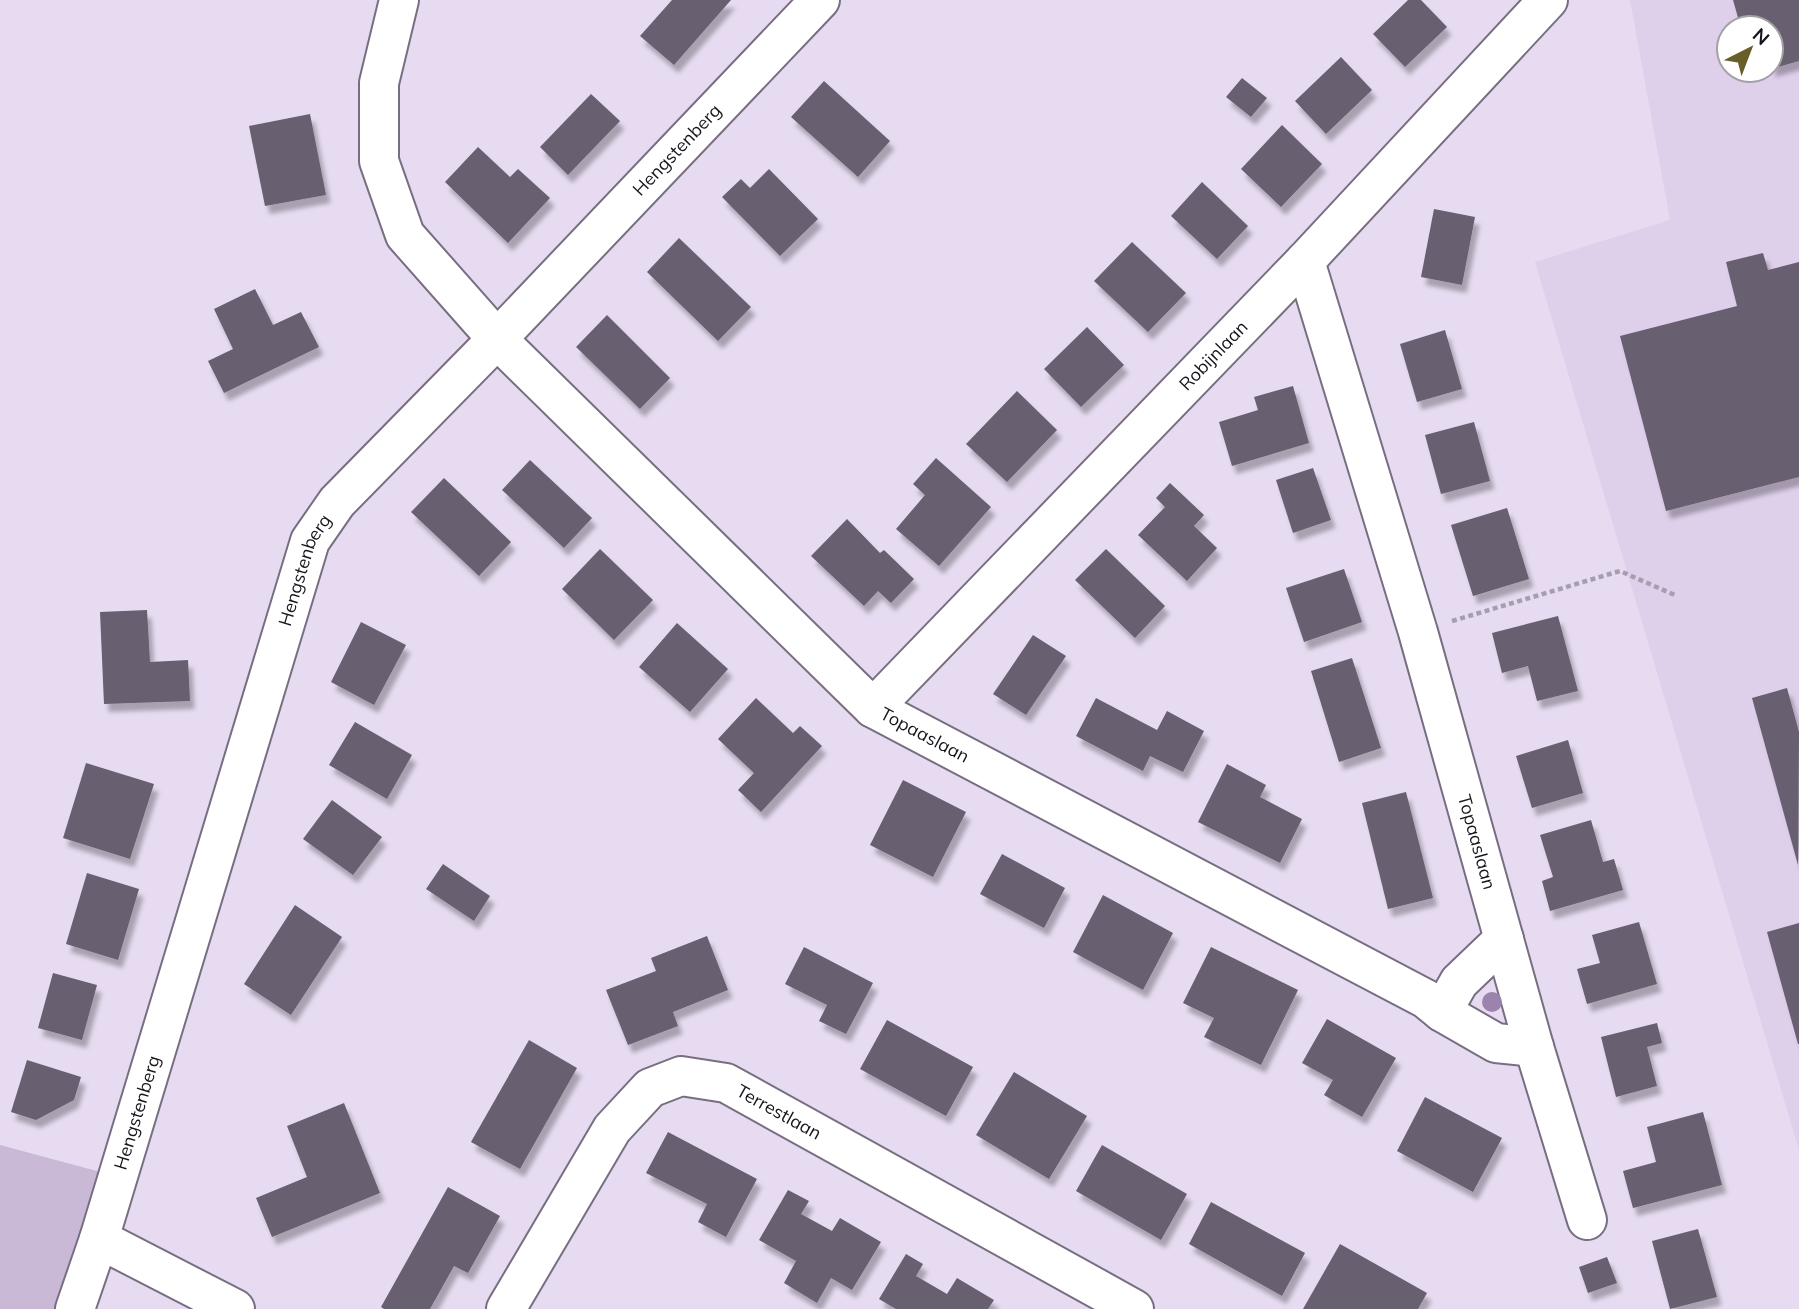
<svg xmlns="http://www.w3.org/2000/svg" width="1799" height="1309" font-family="Mulish,sans-serif">
<defs>
<filter id="shadow"><feDropShadow dx="4.5" dy="8" stdDeviation="2" flood-color="#0004"/></filter>
</defs>
<rect width="100%" height="100%" fill="#e6dbf0"/>
<path fill="#decfeb" fill-rule="evenodd" d="M1630,0H1799V1150L1535,262L1670,220ZM1729,28H1771V70H1729Z"/>
<polygon fill="#c9b9d7" points="0,1145 108,1174 61,1309 0,1309"/>
<g fill="#685e70" filter="url(#shadow)">
<polygon points="672,0 731,0 674,65 640,36"/>
<polygon points="1408,0 1421,0 1447,27 1405,67 1373,34"/>
<polygon points="1733,0 1799,0 1799,61 1771,69 1771,28 1741,28"/>
<polygon points="1341,57 1372,90 1326,134 1295,101"/>
<polygon points="1242,78 1267,98 1251,117 1226,97"/>
<polygon points="824,81 890,141 858,177 791,117"/>
<polygon points="591,94 620,121 568,175 540,147"/>
<polygon points="310,114 326,195 265,206 249,126"/>
<polygon points="1282,125 1322,164 1281,207 1241,169"/>
<polygon points="478,147 510,177 518,169 550,198 508,243 445,182"/>
<polygon points="769,169 818,219 780,256 722,197 741,179 750,188"/>
<polygon points="1202,182 1248,226 1217,259 1171,216"/>
<polygon points="1434,209 1475,217 1462,285 1421,277"/>
<polygon points="679,238 751,307 718,341 647,272"/>
<polygon points="1132,242 1186,293 1148,332 1094,281"/>
<polygon points="1763,253 1768,270 1799,262 1799,477 1666,511 1620,336 1737,306 1726,262"/>
<polygon points="255,289 273,325 301,312 319,347 224,393 208,361 233,349 214,309"/>
<polygon points="607,315 670,378 640,409 576,347"/>
<polygon points="1087,327 1124,365 1081,407 1044,369"/>
<polygon points="1445,330 1462,389 1417,402 1400,344"/>
<polygon points="1293,386 1309,443 1232,466 1219,422 1258,410 1254,397"/>
<polygon points="1017,391 1057,430 1007,482 966,444"/>
<polygon points="1474,422 1490,481 1441,494 1425,435"/>
<polygon points="936,458 991,507 939,566 896,529 925,495 913,484"/>
<polygon points="530,460 592,518 564,548 502,490"/>
<polygon points="1313,468 1331,520 1293,533 1276,480"/>
<polygon points="444,478 511,542 479,576 411,512"/>
<polygon points="1170,483 1204,515 1194,526 1217,548 1187,581 1138,535 1165,507 1156,498"/>
<polygon points="1507,508 1529,579 1473,596 1451,525"/>
<polygon points="847,519 880,553 884,550 914,579 891,603 878,591 864,606 811,556"/>
<polygon points="600,549 653,600 614,640 562,589"/>
<polygon points="1106,549 1165,606 1135,638 1075,580"/>
<polygon points="1344,569 1362,622 1304,642 1286,588"/>
<polygon points="147,610 150,662 188,660 190,701 104,704 100,612"/>
<polygon points="1558,616 1578,691 1537,701 1528,666 1502,673 1492,633"/>
<polygon points="361,622 406,645 374,705 331,682"/>
<polygon points="677,623 728,669 690,712 639,667"/>
<polygon points="1033,635 1066,656 1026,715 993,694"/>
<polygon points="1352,658 1381,748 1339,762 1311,671"/>
<polygon points="1787,688 1799,732 1798,865 1752,698"/>
<polygon points="756,698 793,733 800,726 822,746 761,812 738,790 754,773 718,739"/>
<polygon points="1096,698 1157,730 1167,711 1204,731 1183,772 1150,756 1143,771 1076,736"/>
<polygon points="355,722 412,755 387,799 329,765"/>
<polygon points="1568,740 1583,793 1532,808 1516,756"/>
<polygon points="86,763 154,784 130,859 63,838"/>
<polygon points="1227,764 1266,785 1260,797 1302,819 1280,863 1198,822"/>
<polygon points="903,780 966,812 933,877 870,845"/>
<polygon points="1406,792 1433,898 1388,909 1362,803"/>
<polygon points="332,800 382,837 353,875 303,839"/>
<polygon points="1591,820 1603,862 1614,859 1623,890 1550,911 1542,881 1553,877 1540,835"/>
<polygon points="1002,854 1065,888 1044,928 980,894"/>
<polygon points="443,864 490,896 474,921 426,889"/>
<polygon points="87,873 139,889 118,960 66,944"/>
<polygon points="1103,895 1173,933 1143,990 1073,952"/>
<polygon points="295,905 342,937 291,1015 244,984"/>
<polygon points="1639,922 1657,984 1587,1004 1577,969 1600,963 1592,935"/>
<polygon points="1799,923 1799,1044 1798,1044 1767,932"/>
<polygon points="707,936 728,990 673,1012 678,1026 628,1045 606,990 656,971 651,958"/>
<polygon points="804,947 873,983 846,1034 819,1021 827,1005 785,984"/>
<polygon points="1211,947 1298,990 1261,1065 1204,1037 1214,1018 1183,1003"/>
<polygon points="53,973 97,985 82,1040 38,1028"/>
<polygon points="1327,1019 1396,1058 1362,1117 1324,1095 1333,1080 1302,1063"/>
<polygon points="887,1020 973,1067 946,1116 860,1069"/>
<polygon points="1657,1023 1662,1043 1647,1047 1657,1086 1616,1097 1601,1037"/>
<polygon points="529,1040 577,1068 520,1169 471,1142"/>
<polygon points="27,1060 81,1077 74,1100 36,1120 11,1112"/>
<polygon points="1014,1072 1087,1116 1049,1179 976,1135"/>
<polygon points="1425,1097 1502,1138 1473,1192 1397,1151"/>
<polygon points="344,1103 380,1193 272,1237 256,1198 307,1177 287,1126"/>
<polygon points="1703,1112 1722,1185 1633,1208 1623,1171 1656,1162 1647,1127"/>
<polygon points="668,1132 757,1179 726,1237 698,1222 707,1204 646,1173"/>
<polygon points="1102,1145 1187,1194 1161,1240 1076,1191"/>
<polygon points="448,1187 500,1216 468,1273 454,1266 430,1309 384,1309 381,1307"/>
<polygon points="788,1190 809,1201 801,1214 832,1231 840,1218 881,1242 852,1290 831,1278 817,1303 784,1283 796,1261 759,1240"/>
<polygon points="1211,1202 1305,1253 1282,1296 1189,1244"/>
<polygon points="1698,1229 1717,1297 1670,1309 1652,1241"/>
<polygon points="1340,1244 1427,1293 1418,1309 1303,1309"/>
<polygon points="906,1254 923,1264 916,1276 947,1294 957,1278 994,1300 988,1309 896,1309 879,1299"/>
<polygon points="1607,1257 1617,1283 1588,1293 1579,1267"/>
</g>
<g fill="none" stroke-linecap="round" stroke-linejoin="round">
<g stroke="#786e81" stroke-width="42">
<g id="minor">
<path id="s1" d="M399,0L379,83V161L405,235L497,339L873,708L1426,999L1442,1012L1496,1043L1534,1047"/>
<path id="s2" d="M1305,261L1418,632L1534,1047L1587,1220"/>
<path id="s3" d="M873,708L1305,261L1548,0"/>
<polyline points="1442,1012 1459,982 1504,939"/>
<polyline points="99,1239 235,1309"/>
<path id="s4" d="M75,1309L99,1239L310,541L337,502L497,339L820,0"/>
<path id="s5" d="M506,1309L612,1129L650,1088L681,1076L726,1083L1134,1309"/>
</g>
</g>
<polyline stroke="#a69dae" stroke-width="4.5" stroke-dasharray="5 3.5" stroke-linecap="butt" points="1452,621 1620,571 1677,596"/>
<use href="#minor" stroke="#fff" stroke-width="38"/>
</g>
<circle fill="#9b83ae" cx="1492" cy="1002" r="10"/>
<g text-anchor="middle" stroke-width="7" stroke-linejoin="round" paint-order="stroke">
<g font-size="18" fill="#17141b" stroke="#fff">
<text dy="6" stroke="none"><textPath href="#s4" startOffset="1340">Hengstenberg</textPath></text>
<text dy="6" stroke="none"><textPath href="#s3" startOffset="490">Robijnlaan</textPath></text>
<text dy="6" stroke="none"><textPath href="#s4" startOffset="774">Hengstenberg</textPath></text>
<text dy="6" stroke="none"><textPath href="#s1" startOffset="966">Topaaslaan</textPath></text>
<text dy="6" stroke="none"><textPath href="#s2" startOffset="606">Topaaslaan</textPath></text>
<text dy="6" stroke="none"><textPath href="#s4" startOffset="206">Hengstenberg</textPath></text>
<text dy="6" stroke="none"><textPath href="#s5" startOffset="404">Terrestlaan</textPath></text>
</g>
</g>
<g transform="translate(1750 49) rotate(42)"><circle r="33" fill="#ffffff" stroke="#a2a1a4" stroke-width="2"/>
<path d="M0-5L12 26L0 18L-12 26Z" fill="#675e2a"/>
<text y="-10" font-size="19" font-weight="bold" text-anchor="middle" fill="#17141b">N</text>
</g>
</svg>
